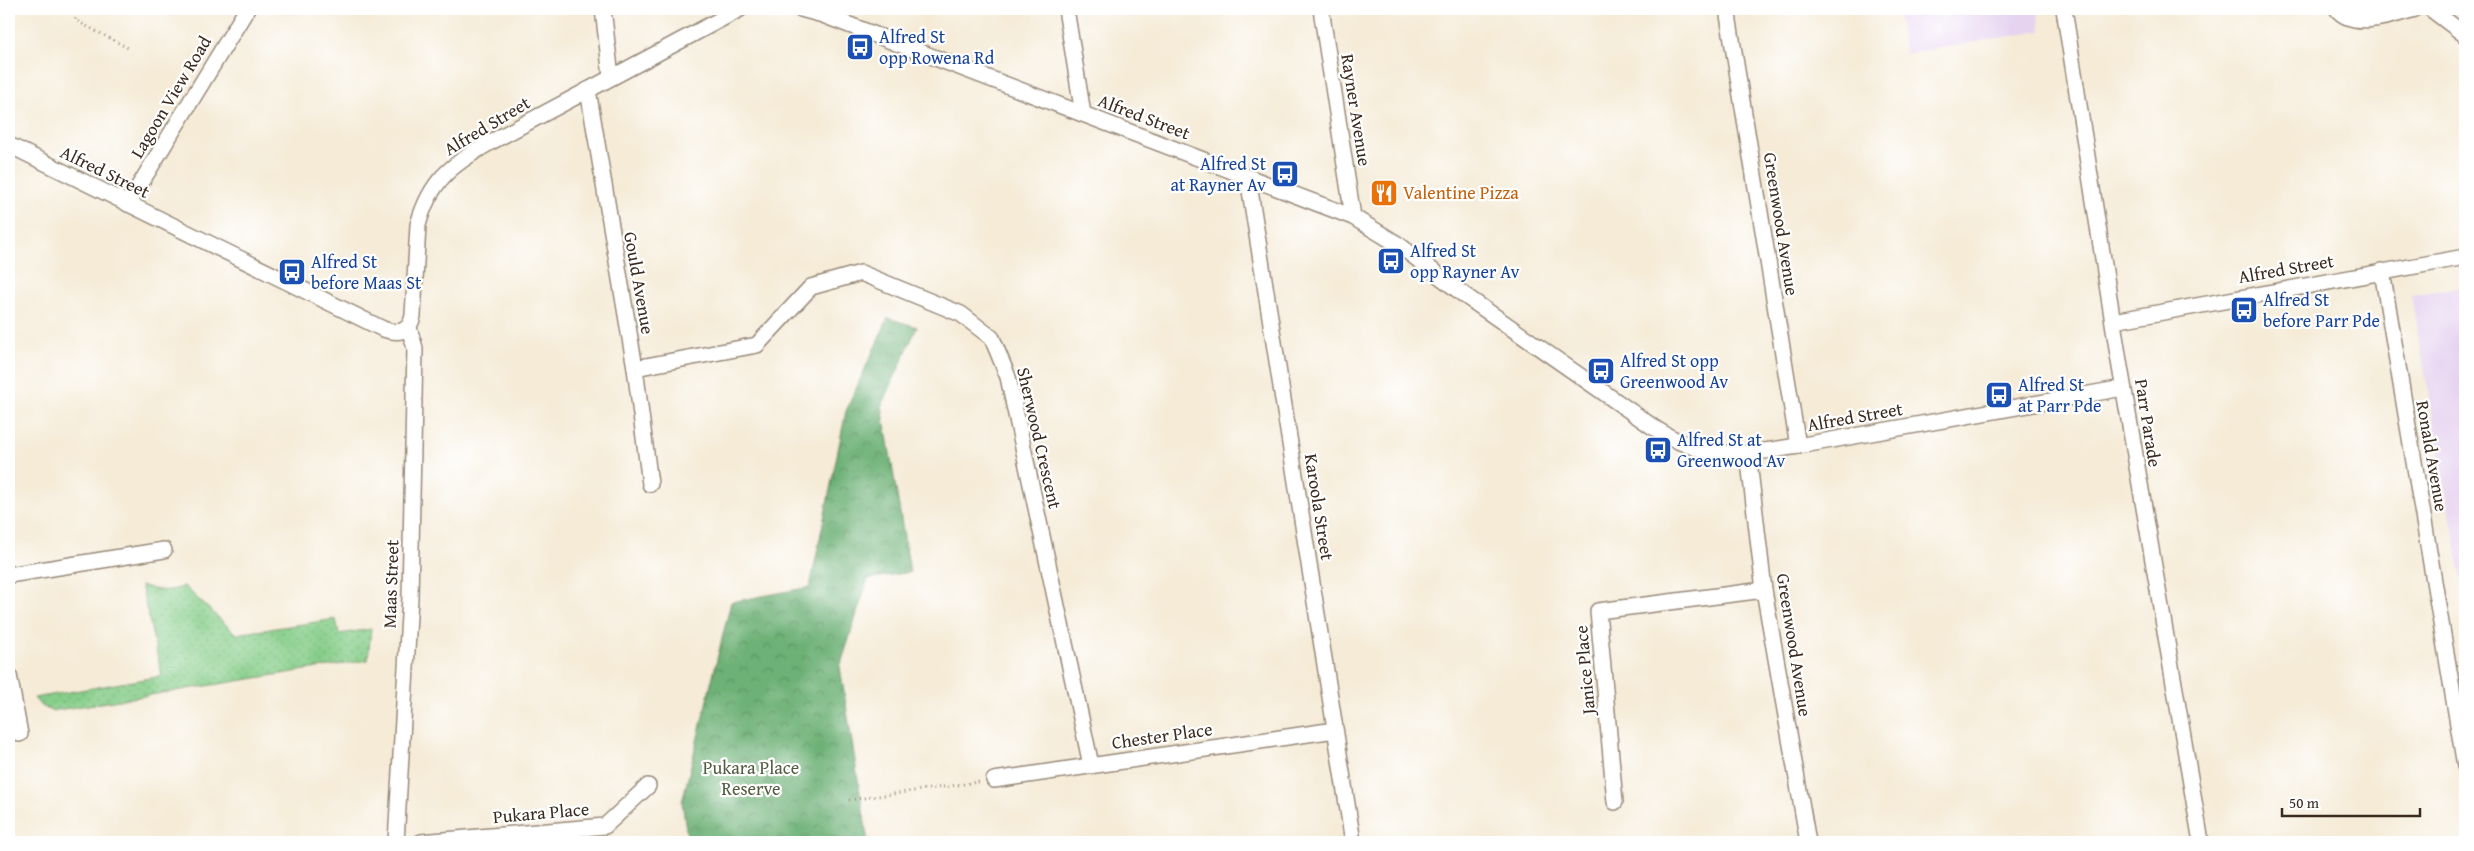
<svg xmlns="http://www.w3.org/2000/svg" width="2474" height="851" font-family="'Gentium Book Plus',serif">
<defs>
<pattern id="grass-dots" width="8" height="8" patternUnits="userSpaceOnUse" patternTransform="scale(1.25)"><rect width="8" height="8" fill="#87ce8a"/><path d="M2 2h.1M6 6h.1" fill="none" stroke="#75b177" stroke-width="1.8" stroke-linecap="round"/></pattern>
<pattern id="forest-crowns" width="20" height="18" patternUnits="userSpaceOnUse" patternTransform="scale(1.25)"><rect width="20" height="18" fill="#6db176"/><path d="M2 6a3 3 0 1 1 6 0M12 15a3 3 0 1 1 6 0" fill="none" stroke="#5b9060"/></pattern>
</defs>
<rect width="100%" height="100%" fill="#fff"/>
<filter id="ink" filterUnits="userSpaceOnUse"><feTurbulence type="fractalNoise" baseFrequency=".02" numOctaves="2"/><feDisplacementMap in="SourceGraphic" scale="10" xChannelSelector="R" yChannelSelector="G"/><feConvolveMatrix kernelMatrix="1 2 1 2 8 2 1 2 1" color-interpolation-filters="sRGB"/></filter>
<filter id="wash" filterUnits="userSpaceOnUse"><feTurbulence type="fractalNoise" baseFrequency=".0096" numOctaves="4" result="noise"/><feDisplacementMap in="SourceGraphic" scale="20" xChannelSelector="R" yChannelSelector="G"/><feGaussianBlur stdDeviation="1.12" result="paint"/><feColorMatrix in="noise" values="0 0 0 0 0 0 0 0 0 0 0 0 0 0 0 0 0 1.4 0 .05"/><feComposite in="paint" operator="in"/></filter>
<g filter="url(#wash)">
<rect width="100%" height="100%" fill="#f5ebd7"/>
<g fill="#e6d3f0">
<polygon points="1897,9 2037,9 2041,31 1905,54"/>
<polygon points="2465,286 2465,598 2411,295"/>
</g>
<path fill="url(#grass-dots)" stroke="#617c54" d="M141,585C157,591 168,593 184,586L236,634L336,619L339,634L371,629L368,660L51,711L40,705L34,698L162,676Z"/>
<polygon fill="url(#forest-crowns)" stroke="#546e4a" points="888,318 917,327 882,406 910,572 868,579 840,667 868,842 688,842 682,802 731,602 810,587 846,411"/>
</g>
<g filter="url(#ink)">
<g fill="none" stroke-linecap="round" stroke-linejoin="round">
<g stroke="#988a7a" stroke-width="18">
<g id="street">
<polyline points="603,9 611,77"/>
<path d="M801,9L823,15L1353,217L1399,245L1467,297L1653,427C1706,462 1740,455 1798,446L2123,388"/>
<polyline points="1066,9 1083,114"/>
<polyline points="1321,9 1353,217"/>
<polyline points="1727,9 1798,446"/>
<polyline points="2064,9 2119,361 2201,842"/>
<path d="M2337,9C2353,30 2394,15 2415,9"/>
<polyline points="2431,9 2465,35"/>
<polyline points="588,90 635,368 650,484"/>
<path d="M9,145L383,329C398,334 409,333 413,316L418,225C430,181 451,165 489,143L740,9"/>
<polyline points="1248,178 1353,842"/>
<polyline points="128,204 247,9"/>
<polyline points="2382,271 2465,766"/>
<polyline points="2114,321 2465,257"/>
<polyline points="635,368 757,345 811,287 861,273 961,314 992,338 1008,377 1091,765"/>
<polyline points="1748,453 1764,590 1808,842"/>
<polyline points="9,575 164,550"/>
<polyline points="9,675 20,734"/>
<polyline points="994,780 1335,730"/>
<polyline points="1615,802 1598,611 1764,590"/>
<polyline points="396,842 410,598 415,348 409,328"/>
<polyline points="421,842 605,826 648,786"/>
</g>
</g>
<g stroke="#988a7a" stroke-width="3" stroke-dasharray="1 4" stroke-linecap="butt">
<polyline points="79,9 75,20 130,49"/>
<polyline points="849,800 979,782"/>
</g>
<use href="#street" stroke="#fff" stroke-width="15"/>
</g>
</g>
<defs>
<g id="bus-square" transform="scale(1.4375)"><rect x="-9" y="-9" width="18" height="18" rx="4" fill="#1a4fb4" stroke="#fff"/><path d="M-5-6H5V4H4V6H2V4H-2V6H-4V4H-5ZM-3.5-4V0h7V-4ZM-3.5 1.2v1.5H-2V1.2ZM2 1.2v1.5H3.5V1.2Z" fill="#fff"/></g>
<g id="restaurant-square" transform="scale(1.4375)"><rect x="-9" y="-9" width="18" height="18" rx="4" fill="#e8710a" stroke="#fff"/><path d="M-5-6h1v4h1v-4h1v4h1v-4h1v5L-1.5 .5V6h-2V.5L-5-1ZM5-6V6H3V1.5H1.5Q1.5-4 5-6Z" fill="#fff"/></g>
</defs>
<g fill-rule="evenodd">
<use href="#bus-square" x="860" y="47"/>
<use href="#bus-square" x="1285" y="174"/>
<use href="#restaurant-square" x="1384" y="193"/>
<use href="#bus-square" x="1391" y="261"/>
<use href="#bus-square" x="292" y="272"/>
<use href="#bus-square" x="2244" y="310"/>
<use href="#bus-square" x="1601" y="371"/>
<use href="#bus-square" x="1999" y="395"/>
<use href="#bus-square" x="1658" y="450"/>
</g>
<g text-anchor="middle" stroke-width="4.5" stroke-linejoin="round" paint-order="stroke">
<g font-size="18" fill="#164399" stroke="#fff" text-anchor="start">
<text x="879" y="43">Alfred St<tspan x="879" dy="21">opp Rowena Rd</tspan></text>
<text x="1266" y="170" text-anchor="end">Alfred St<tspan x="1266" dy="21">at Rayner Av</tspan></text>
<text x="1410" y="257">Alfred St<tspan x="1410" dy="21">opp Rayner Av</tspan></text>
<text x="311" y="268">Alfred St<tspan x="311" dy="21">before Maas St</tspan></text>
<text x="2263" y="306">Alfred St<tspan x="2263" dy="21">before Parr Pde</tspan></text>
<text x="1620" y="367">Alfred St opp<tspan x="1620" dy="21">Greenwood Av</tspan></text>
<text x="2018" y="391">Alfred St<tspan x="2018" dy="21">at Parr Pde</tspan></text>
<text x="1677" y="446">Alfred St at<tspan x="1677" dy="21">Greenwood Av</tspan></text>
</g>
<g font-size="18" fill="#3b2a1e" stroke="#fff">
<text transform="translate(171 97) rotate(-59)" y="6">Lagoon View Road</text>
<text transform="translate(1356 110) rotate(81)" y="6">Rayner Avenue</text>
<text transform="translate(1144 117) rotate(21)" y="6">Alfred Street</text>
<text transform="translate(487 126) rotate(-31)" y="6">Alfred Street</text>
<text transform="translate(105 172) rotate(26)" y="6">Alfred Street</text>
<text transform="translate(1781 224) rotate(81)" y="6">Greenwood Avenue</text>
<text transform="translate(2286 269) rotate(-10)" y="6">Alfred Street</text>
<text transform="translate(639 283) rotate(80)" y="6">Gould Avenue</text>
<text transform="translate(1855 417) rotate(-10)" y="6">Alfred Street</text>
<text transform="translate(2148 423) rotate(81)" y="6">Parr Parade</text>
<text transform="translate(1039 438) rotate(77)" y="6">Sherwood Crescent</text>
<text transform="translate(2432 456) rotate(80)" y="6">Ronald Avenue</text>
<text transform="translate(1319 507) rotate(81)" y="6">Karoola Street</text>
<text transform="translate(391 584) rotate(-88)" y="6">Maas Street</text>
<text transform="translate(1794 645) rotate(81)" y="6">Greenwood Avenue</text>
<text transform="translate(1585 670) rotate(-95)" y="6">Janice Place</text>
<text transform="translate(1162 736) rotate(-8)" y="6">Chester Place</text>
<text transform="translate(541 813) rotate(-5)" y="6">Pukara Place</text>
</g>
<g font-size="18" fill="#c56008" stroke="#fff" text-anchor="start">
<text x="1403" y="199">Valentine Pizza</text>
</g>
<g font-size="18" fill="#525b3e" stroke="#fff">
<text x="751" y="774">Pukara Place<tspan x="751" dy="21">Reserve</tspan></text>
</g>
</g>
<rect width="2474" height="851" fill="none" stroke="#fff" stroke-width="30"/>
<path d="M2282 808v8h138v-8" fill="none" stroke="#3b2a1e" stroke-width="2.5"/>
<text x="2289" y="808" font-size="15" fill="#3b2a1e" stroke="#ffffff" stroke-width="4" paint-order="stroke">50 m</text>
</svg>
